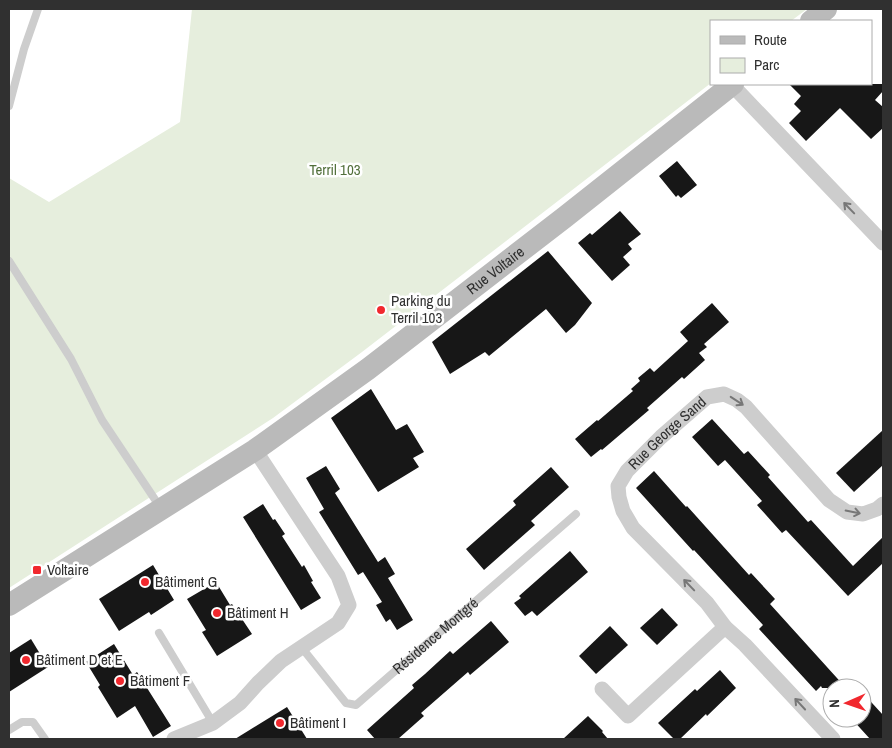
<svg xmlns="http://www.w3.org/2000/svg" width="892" height="748" font-family="'Archivo Narrow',sans-serif">
<rect width="100%" height="100%" fill="#fff"/>
<polygon fill="#e6eedd" points="192,9 807,9 791,21 711,21 711,83 362,352 273,418 9,588 9,178 49,202 180,122"/>
<g fill="#171717">
<polygon points="789,84 883,84 883,91 875,100 883,107 883,128 871,139 840,108 806,141 789,123 801,111 794,104 801,96"/>
<polygon points="677,161 697,185 681,198 678,195 676,197 659,176"/>
<polygon points="620,211 641,234 628,244 632,249 623,257 630,265 612,281 578,243 590,233 592,235"/>
<polygon points="548,251 592,303 575,325 566,333 546,309 489,356 485,352 450,374 432,342"/>
<polygon points="712,303 729,322 704,344 707,347 699,353 705,360 684,379 682,377 647,408 649,410 602,450 601,449 591,457 575,439 597,420 598,421 633,391 631,389 640,381 638,378 650,368 654,372 688,341 680,332"/>
<polygon points="371,389 396,430 407,424 424,452 413,458 419,467 378,492 331,418"/>
<polygon points="712,419 744,454 748,451 770,475 768,477 808,522 811,520 853,566 883,537 883,563 848,596 786,530 782,533 757,505 762,501 725,460 718,466 692,437"/>
<polygon points="883,430 883,465 854,492 836,473"/>
<polygon points="326,466 340,489 335,493 378,562 385,557 395,574 388,578 413,620 397,630 390,619 386,622 376,605 382,602 363,572 358,575 319,512 324,509 306,478"/>
<polygon points="551,467 569,487 531,521 535,525 484,570 466,549 516,505 513,501"/>
<polygon points="654,471 686,507 687,506 749,575 751,573 775,599 770,604 846,688 822,688 821,686 816,691 759,629 763,625 694,550 693,551 636,488"/>
<polygon points="263,504 273,520 275,519 285,534 282,536 302,567 304,565 313,581 311,582 321,598 301,610 243,517"/>
<polygon points="570,551 588,572 537,616 532,611 525,616 514,603 521,598 519,596"/>
<polygon points="153,565 174,600 151,615 149,612 119,631 99,599"/>
<polygon points="216,582 230,605 232,604 252,634 217,656 202,632 206,630 187,599"/>
<polygon points="662,608 678,625 657,645 640,628"/>
<polygon points="491,621 509,642 470,675 468,672 421,713 424,716 398,739 375,739 367,730 414,688 412,685 425,674 450,651 453,654"/>
<polygon points="610,626 628,645 596,674 579,656"/>
<polygon points="31,639 48,667 9,692 9,653"/>
<polygon points="114,644 133,675 137,672 171,726 153,737 135,706 117,718 98,687 100,685 86,662"/>
<polygon points="720,670 736,688 707,716 706,714 680,739 674,739 658,723 695,689 697,691"/>
<polygon points="862,692 883,715 883,739 870,739 851,718 862,718"/>
<polygon points="287,707 307,739 235,739"/>
<polygon points="588,716 603,731 602,732 608,739 563,739"/>
</g>
<g fill="none" stroke-linecap="round" stroke-linejoin="round">
<g stroke="#cdcdcd" stroke-width="8">
<polyline points="9,106 24,49 38,9"/>
<polyline points="9,261 71,359 102,420 160,507"/>
<polyline points="159,633 213,723"/>
<path id="s1" d="M302,648L346,703L356,705L576,514"/>
<polyline points="9,730 22,722 33,722 45,739"/>
</g>
<g stroke="#cdcdcd" stroke-width="15">
<polyline points="732,85 883,243"/>
<polyline points="602,689 628,716 725,627"/>
<polyline points="174,739 213,723 240,703 258,683 281,661 338,623 349,605 338,576 255,450"/>
<path id="s2" d="M833,739L745,645L725,627L707,603L633,528L623,511L619,497L618,486L627,471L661,437L707,397L724,394L737,400L746,407L829,500L847,512L863,514L877,509L883,504"/>
</g>
<g stroke="#bababa" stroke-width="22">
<polyline points="811,21 826,9"/>
<path id="s3" d="M9,605L255,450L368,369L565,217L733,84"/>
</g>
</g>
<defs><path id="oneway-shaft" d="M-6 0H5M1.5-3L5.5 0L1.5 3" fill="none" stroke-width="1.6" stroke-linecap="round" stroke-linejoin="round" transform="scale(1.25)"/></defs>
<g stroke="#777">
<use href="#oneway-shaft" transform="translate(849 208) rotate(-134)"/>
<use href="#oneway-shaft" transform="translate(737 401) rotate(33)"/>
<use href="#oneway-shaft" transform="translate(853 512) rotate(11)"/>
<use href="#oneway-shaft" transform="translate(689 585) rotate(-134)"/>
<use href="#oneway-shaft" transform="translate(800 704) rotate(-133)"/>
</g>
<g fill="#f1282e" stroke="#fff" stroke-width="2">
<circle cx="381" cy="310" r="5"/>
<rect x="32" y="565" width="10" height="10" rx="2.5"/>
<circle cx="145" cy="582" r="5"/>
<circle cx="217" cy="613" r="5"/>
<circle cx="26" cy="660" r="5"/>
<circle cx="120" cy="681" r="5"/>
<circle cx="280" cy="723" r="5"/>
</g>
<g text-anchor="middle" stroke-width="5" stroke-linejoin="round" paint-order="stroke">
<g font-size="15" fill="#516f3a" stroke="#fff">
<text x="335" y="175">Terril 103</text>
</g>
<g font-size="15" fill="#303030" stroke="#fff">
<text dy="5" stroke="none"><textPath href="#s3" startOffset="591">Rue Voltaire</textPath></text>
<text dy="5" stroke="none"><textPath href="#s2" startOffset="409">Rue George Sand</textPath></text>
<text dy="5" stroke="none"><textPath href="#s1" startOffset="186">Résidence Montgré</textPath></text>
</g>
<g font-size="15" fill="#303030" stroke="#fff" text-anchor="start">
<text x="391" y="306">Parking du<tspan x="391" dy="17">Terril 103</tspan></text>
<text x="47" y="575">Voltaire</text>
<text x="155" y="587">Bâtiment G</text>
<text x="227" y="618">Bâtiment H</text>
<text x="36" y="665">Bâtiment D et E</text>
<text x="130" y="686">Bâtiment F</text>
<text x="290" y="728">Bâtiment I</text>
</g>
</g>
<rect width="892" height="748" fill="none" stroke="#303030" stroke-width="20"/>
<rect x="710" y="20" width="162" height="65" fill="#ffffff" stroke="#acacac"/>
<rect x="720" y="36" width="25" height="8" fill="#bababa" stroke="#acacac"/>
<text x="754" y="45" font-size="15" fill="#303030">Route</text>
<rect x="720" y="58" width="25" height="15" fill="#e6eedd" stroke="#acacac"/>
<text x="754" y="70" font-size="15" fill="#303030">Parc</text>
<g transform="translate(847 703) rotate(268)"><circle r="24" fill="#ffffff" stroke="#acacac"/>
<path d="M0-4L9 19L0 12L-9 19Z" fill="#f1282e"/>
<text y="-8" font-size="14" font-weight="bold" text-anchor="middle" fill="#303030">N</text>
</g>
</svg>
